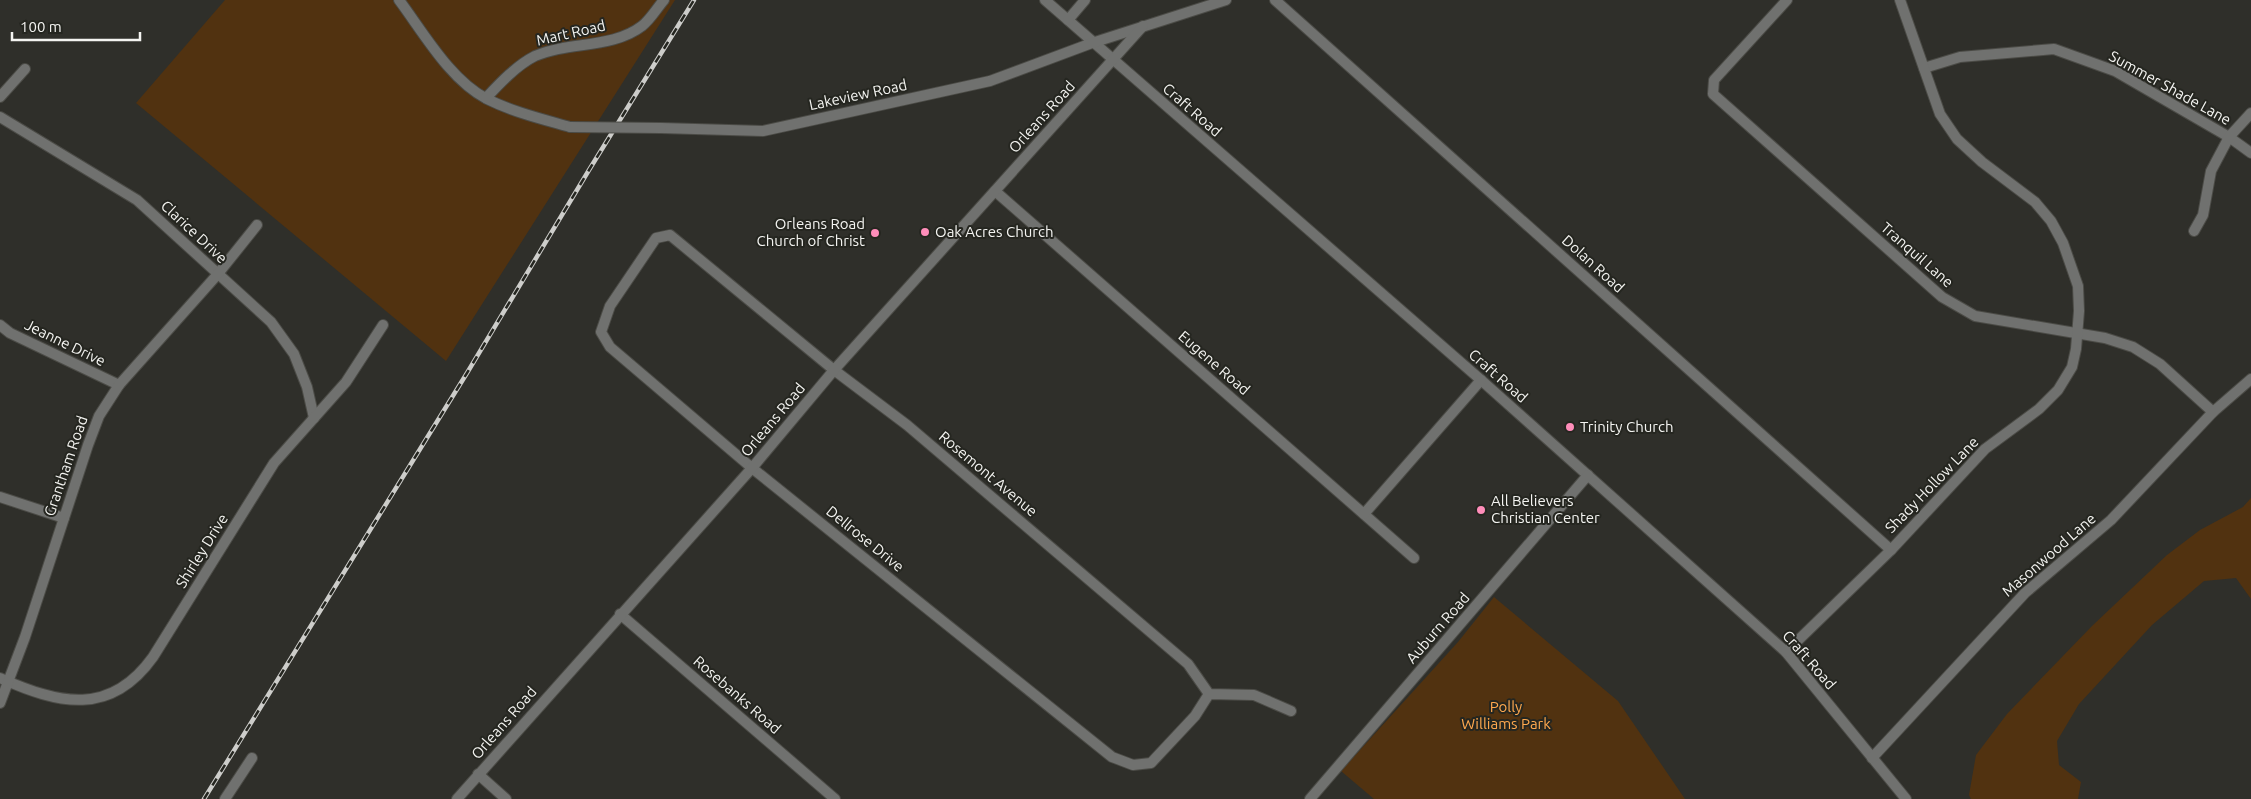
<svg xmlns="http://www.w3.org/2000/svg" width="2251" height="799" font-family="Ubuntu,sans-serif">
<rect width="100%" height="100%" fill="#2f2f2a"/>
<g fill="#513210">
<polygon points="225,0 675,0 446,361 136,103"/>
<polygon points="2251,498 2251,599 2236,578 2204,581 2152,625 2079,704 2057,741 2059,765 2081,782 2078,799 1971,799 1969,795 1976,755 2007,714 2092,626 2167,555 2200,530 2243,507"/>
<polygon points="1494,597 1618,701 1685,799 1374,799 1341,771 1458,642"/>
</g>
<g fill="none" stroke-linecap="round" stroke-linejoin="round">
<g stroke="#4b4b46" stroke-width="12">
<g id="minor">
<path d="M399,0C423,32 450,80 487,99C513,112 542,119 570,127"/>
<polyline points="1045,0 1481,380 1786,652 1906,799"/>
<polyline points="1275,0 1891,550"/>
<polyline points="1787,0 1714,80 1713,94 1942,297 1975,316 2105,338 2133,347 2160,364 2213,412"/>
<polyline points="1068,20 1085,0"/>
<polyline points="1924,68 1960,57 2054,49 2115,71 2229,137 2251,153"/>
<polyline points="0,97 25,69"/>
<path d="M486,98C500,83 517,65 535,56C569,41 612,49 642,26C650,20 657,8 664,0"/>
<polyline points="0,117 137,200 271,322 294,354 307,387 314,418"/>
<polyline points="661,128 763,131 990,81 1092,43 1226,0"/>
<polyline points="995,191 1414,558"/>
<polyline points="2194,231 2203,215 2211,171 2229,137 2251,113"/>
<polyline points="0,325 10,333 119,385"/>
<polyline points="0,497 64,518"/>
<polyline points="1364,514 1481,380"/>
<polyline points="620,614 835,799"/>
<polyline points="1786,652 1891,550 1985,449 2039,409 2058,390 2072,367 2076,349 2079,311 2078,286 2063,243 2051,221 2035,202 1982,162 1957,139 1940,114 1900,0"/>
<path d="M0,678C59,704 110,717 153,657L274,463L346,382L383,325"/>
<polyline points="1209,694 1195,716 1151,763 1133,765 1112,757 752,468 610,347 601,332 610,306 656,238 670,235 834,370 907,425 1188,664 1209,694 1254,695 1291,711"/>
<polyline points="0,703 25,637 88,445 99,416 119,385 217,275 257,225"/>
<polyline points="1872,758 2025,593 2111,520 2213,412 2251,379"/>
<polyline points="478,774 506,799"/>
<polyline points="225,799 252,758"/>
<polyline points="457,799 752,468 834,370 1143,26"/>
<polyline points="1310,799 1588,475"/>
</g>
</g>
<use href="#minor" stroke="#70716f" stroke-width="10"/>
<g stroke="#cdcdca" stroke-width="4.5">
<polyline id="rail" points="204,799 467,373 589,170 694,0"/>
</g>
<use href="#rail" stroke="#252620" stroke-width="2.5" stroke-dasharray="8" stroke-linecap="butt"/>
<g stroke="#4b4b46" stroke-width="12" stroke-linecap="butt">
<polyline id="minor-bridge" points="570,127 661,128"/>
</g>
<use href="#minor-bridge" stroke="#70716f" stroke-width="10"/>
</g>
<g fill="#ff8eba" stroke="#252620" stroke-width="2">
<circle cx="925" cy="232" r="5"/>
<circle cx="875" cy="233" r="5"/>
<circle cx="1570" cy="427" r="5"/>
<circle cx="1481" cy="510" r="5"/>
</g>
<g text-anchor="middle" stroke-width="4" stroke-linejoin="round" paint-order="stroke">
<g font-size="15" fill="#f4f4f1" stroke="#252620">
<text transform="translate(571 33) rotate(-13)" y="5">Mart Road</text>
<text transform="translate(2170 88) rotate(29)" y="5">Summer Shade Lane</text>
<text transform="translate(858 95) rotate(-12)" y="5">Lakeview Road</text>
<text transform="translate(1192 110) rotate(41)" y="5">Craft Road</text>
<text transform="translate(1042 117) rotate(-48)" y="5">Orleans Road</text>
<text transform="translate(194 232) rotate(43)" y="5">Clarice Drive</text>
<text transform="translate(1917 255) rotate(41)" y="5">Tranquil Lane</text>
<text transform="translate(1593 264) rotate(42)" y="5">Dolan Road</text>
<text transform="translate(65 343) rotate(26)" y="5">Jeanne Drive</text>
<text transform="translate(1214 363) rotate(41)" y="5">Eugene Road</text>
<text transform="translate(1498 376) rotate(41)" y="5">Craft Road</text>
<text transform="translate(773 420) rotate(-50)" y="5">Orleans Road</text>
<text transform="translate(66 466) rotate(-71)" y="5">Grantham Road</text>
<text transform="translate(988 474) rotate(40)" y="5">Rosemont Avenue</text>
<text transform="translate(1932 485) rotate(-46)" y="5">Shady Hollow Lane</text>
<text transform="translate(865 539) rotate(39)" y="5">Dellrose Drive</text>
<text transform="translate(202 551) rotate(-58)" y="5">Shirley Drive</text>
<text transform="translate(2049 555) rotate(-41)" y="5">Masonwood Lane</text>
<text transform="translate(1438 628) rotate(-49)" y="5">Auburn Road</text>
<text transform="translate(1809 660) rotate(49)" y="5">Craft Road</text>
<text transform="translate(737 695) rotate(41)" y="5">Rosebanks Road</text>
<text transform="translate(504 723) rotate(-49)" y="5">Orleans Road</text>
</g>
<g font-size="15" fill="#f4f4f1" stroke="#252620" text-anchor="start">
<text x="865" y="229" text-anchor="end">Orleans Road<tspan x="865" dy="17">Church of Christ</tspan></text>
<text x="935" y="237">Oak Acres Church</text>
<text x="1580" y="432">Trinity Church</text>
<text x="1491" y="506">All Believers<tspan x="1491" dy="17">Christian Center</tspan></text>
</g>
<g font-size="15" fill="#ffa94e" stroke="#252620">
<text x="1506" y="712">Polly<tspan x="1506" dy="17">Williams Park</tspan></text>
</g>
</g>
<path d="M12 32v8h128v-8" fill="none" stroke="#f4f4f1" stroke-width="2.5"/>
<text x="20" y="32" font-size="15" fill="#f4f4f1" stroke="#252620" stroke-width="4" paint-order="stroke">100 m</text>
</svg>
